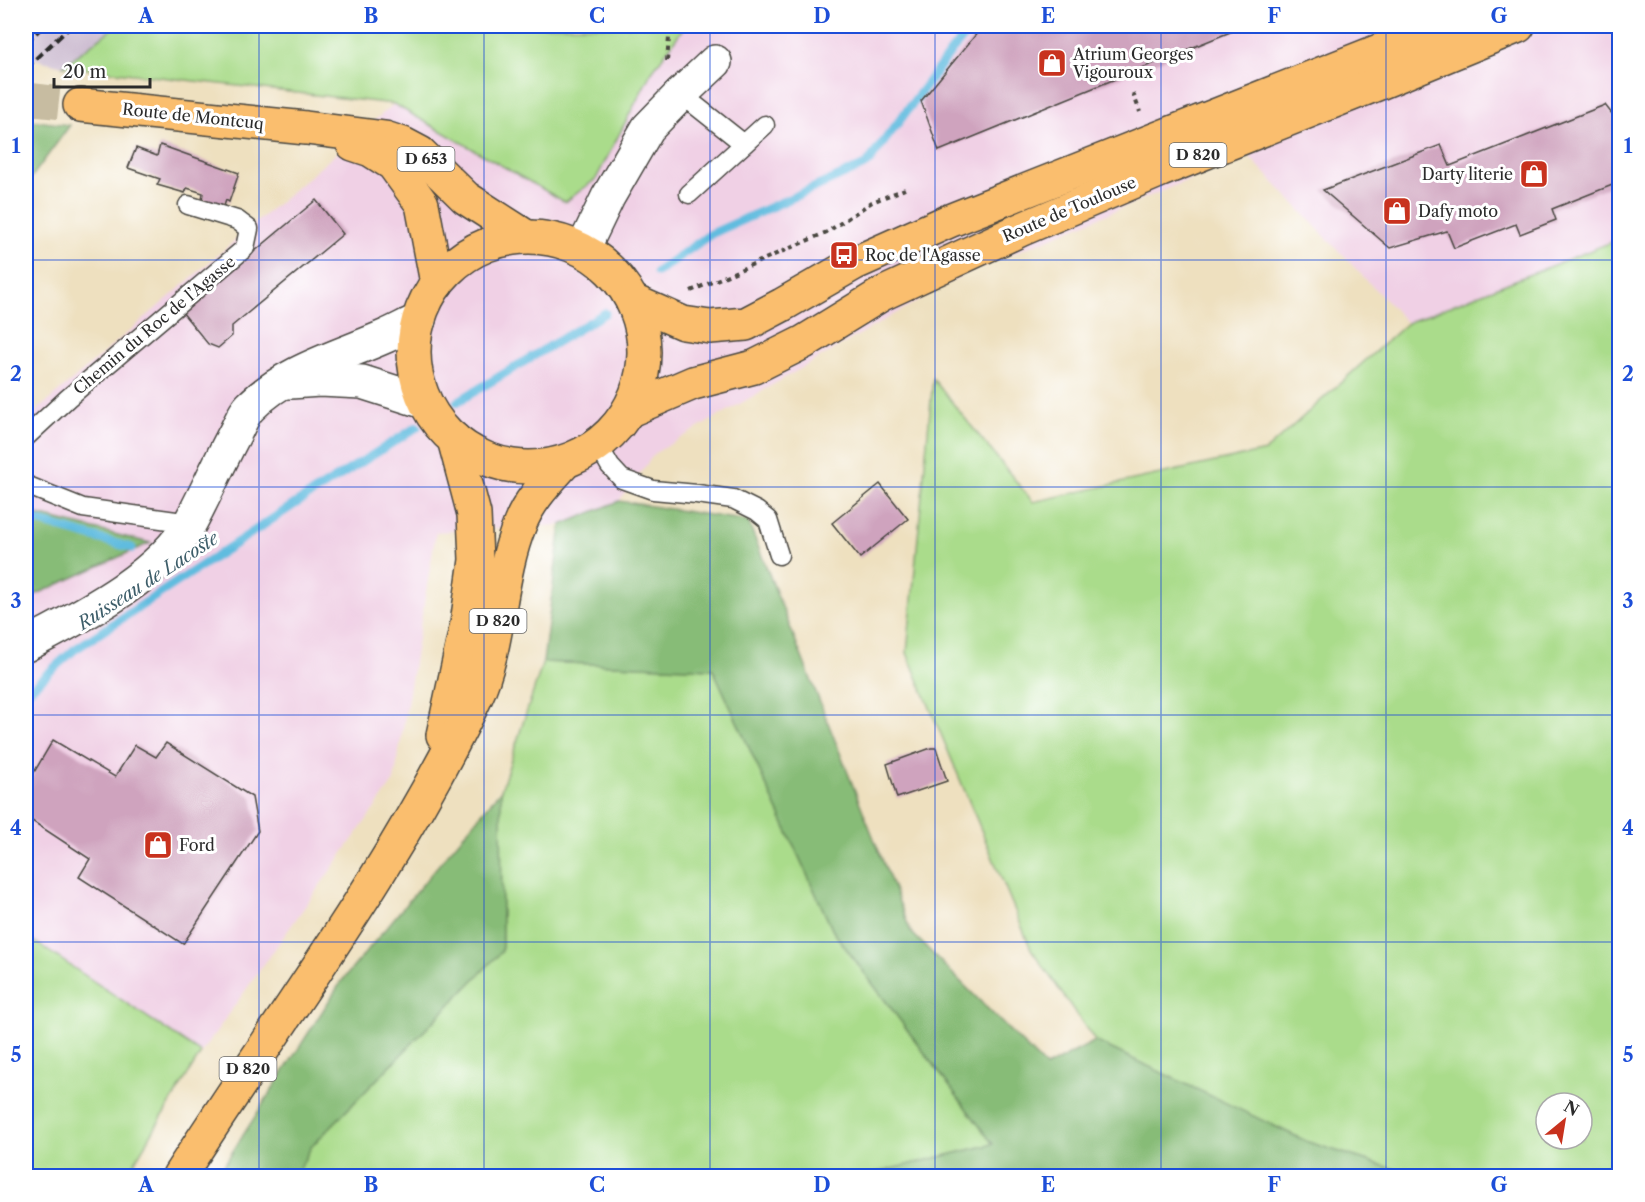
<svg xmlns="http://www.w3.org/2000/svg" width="1645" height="1202" font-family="'Libre Caslon Text',serif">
<rect width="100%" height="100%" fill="#fff"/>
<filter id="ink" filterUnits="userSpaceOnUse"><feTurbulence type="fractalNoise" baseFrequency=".0167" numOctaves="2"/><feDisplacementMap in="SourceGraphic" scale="12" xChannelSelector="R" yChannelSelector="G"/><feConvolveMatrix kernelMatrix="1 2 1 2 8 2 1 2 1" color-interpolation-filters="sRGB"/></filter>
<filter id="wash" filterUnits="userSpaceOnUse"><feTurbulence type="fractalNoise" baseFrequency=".008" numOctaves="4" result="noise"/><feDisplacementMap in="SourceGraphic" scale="24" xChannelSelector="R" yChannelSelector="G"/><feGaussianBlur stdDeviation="1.35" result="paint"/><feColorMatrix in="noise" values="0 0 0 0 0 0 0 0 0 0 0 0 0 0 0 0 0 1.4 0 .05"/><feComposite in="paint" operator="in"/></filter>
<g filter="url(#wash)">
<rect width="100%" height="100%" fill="#eee0bf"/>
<polygon fill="#f0d0e5" points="685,26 1619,26 1619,239 1407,323 1248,155 964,274 655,453 619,501 561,525 436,532 394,781 201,1053 26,936 26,420 394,104 565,202 596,179 651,73"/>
<polygon fill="#cebed2" points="26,26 116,26 63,66 26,57"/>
<g fill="#aadc8b" stroke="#6a845b" stroke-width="1.5" fill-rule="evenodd">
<polygon points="116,26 685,26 651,73 596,179 565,202 394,104 63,66"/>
<path d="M1619,239V1176H1416L1308,1142L1095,1041L1031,949L907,653L933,379L1033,502L1265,451L1407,323ZM1546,1103H1582V1139H1546Z"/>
<polygon points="543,662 713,669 833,931 993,1144 862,1176 296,1176 311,1147 502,951 501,790"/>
<polygon points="26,936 201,1053 126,1176 26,1176"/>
</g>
<g fill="#87bc77" stroke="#597451" stroke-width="1.5">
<polygon points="26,120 70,125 26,185"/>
<polygon points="619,501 748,521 911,932 1046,1067 1095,1041 1308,1142 1416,1176 862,1176 993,1144 833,931 713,669 543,662 561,525"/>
<polygon points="26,512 150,543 26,599"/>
<polygon points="501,790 502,951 311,1147 296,1176 217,1176 341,982"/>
</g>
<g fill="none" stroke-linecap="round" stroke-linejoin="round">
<g stroke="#61bcdf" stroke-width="9">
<polyline points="657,272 711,234 867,164 953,49 973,26"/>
<polyline points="457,402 605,313"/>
<polyline points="26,518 132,548"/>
<polyline points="26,693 74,650 295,504 417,427"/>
</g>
</g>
<g id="blocks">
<g fill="#cfa3be">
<polygon points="983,26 1245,26 939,151 921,101"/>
<polygon points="1605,105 1620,124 1620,182 1552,209 1556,220 1520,234 1516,224 1454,248 1447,231 1390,248 1323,190 1441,145 1450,166"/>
<polygon points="160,145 239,173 229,202 226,200 224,206 202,200 203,193 187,188 185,193 157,185 160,179 128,168 136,148 157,156"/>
<polygon points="316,200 343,234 232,326 232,336 218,348 208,344 182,312"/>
<polygon points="880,484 908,519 860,558 832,523"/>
<polygon points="53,740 115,777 135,745 156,757 166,743 252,797 258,831 183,944 79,877 90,859 26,817 26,786"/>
<polygon points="931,748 936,748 947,781 897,798 887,764"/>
</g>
</g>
</g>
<g filter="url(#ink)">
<use href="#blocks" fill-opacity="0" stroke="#484641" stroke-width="1.5"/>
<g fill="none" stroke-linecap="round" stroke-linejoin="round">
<polyline stroke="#c7bca1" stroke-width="33" stroke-dasharray="33 16" stroke-linecap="butt" points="26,99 80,105"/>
<g stroke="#484641" stroke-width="21">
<g id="service">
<polyline points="681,94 744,144"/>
<polyline points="689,194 765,125"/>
<polyline points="26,437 68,398 245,248 249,229 237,220 188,205"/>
<polyline points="598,445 610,466 622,479 653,490 697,494 733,499 757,511 768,520 779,555"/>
<polyline points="26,485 83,508 190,523"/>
</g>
</g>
<g stroke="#484641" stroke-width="36">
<g id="minor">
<polyline points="583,249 608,197 648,128 681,94 715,62"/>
<polyline points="290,382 320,380 362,382 425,402"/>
<path d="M26,645C79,617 162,576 191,521C206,493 219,463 234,435C239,426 243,414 250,407C287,370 339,357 386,336C397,331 408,325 419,320"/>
</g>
</g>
<g stroke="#484641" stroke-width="36">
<g id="primary">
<polyline points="80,105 306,128 385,138 403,144 420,153 466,198 525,236"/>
<polyline points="353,144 371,150 393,164 422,204 437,283"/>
<circle cx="529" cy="352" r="115"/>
<polyline points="633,301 683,323 710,327 746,324 782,305 855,263 949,221 1442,26"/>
<polyline points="630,410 693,383 754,367 804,342 882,294 1022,229 1161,170 1377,84 1518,26"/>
<polyline points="443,735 467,624 476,560 474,514 454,439"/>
<path d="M179,1176C279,1020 395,867 475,699C501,644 497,580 520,524C529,500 548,481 565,462"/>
</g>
</g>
<g stroke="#484641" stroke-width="4" stroke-dasharray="4.5 4.5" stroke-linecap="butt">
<polyline points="667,61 670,26"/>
<polyline points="1133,93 1140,112"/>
<polyline points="691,291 827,232 872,202 905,189"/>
</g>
<use href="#service" stroke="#fff" stroke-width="18"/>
<use href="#minor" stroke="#fff" stroke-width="33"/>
<use href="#primary" stroke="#fabe6e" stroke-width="33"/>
<g stroke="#2b2b2b" stroke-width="4.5" stroke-dasharray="9 4.5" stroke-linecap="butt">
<polyline points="26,42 43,26"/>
<polyline points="26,68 71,26"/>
</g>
</g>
</g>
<path fill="none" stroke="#1d4ed8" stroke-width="1.5" stroke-opacity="0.55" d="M259,26V1176M484,26V1176M710,26V1176M935,26V1176M1161,26V1176M1386,26V1176M26,260H1620M26,487H1620M26,715H1620M26,942H1620"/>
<defs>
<g id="shop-square" transform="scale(1.5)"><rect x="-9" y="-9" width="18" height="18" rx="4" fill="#c8321e" stroke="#fff"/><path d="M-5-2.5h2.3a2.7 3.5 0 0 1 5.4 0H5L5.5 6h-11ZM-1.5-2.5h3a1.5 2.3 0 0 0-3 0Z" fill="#fff"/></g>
<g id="bus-square" transform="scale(1.5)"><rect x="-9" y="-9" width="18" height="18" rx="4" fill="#c8321e" stroke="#fff"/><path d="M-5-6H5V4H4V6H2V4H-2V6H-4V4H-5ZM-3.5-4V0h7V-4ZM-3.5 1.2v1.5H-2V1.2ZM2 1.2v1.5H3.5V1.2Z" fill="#fff"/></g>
</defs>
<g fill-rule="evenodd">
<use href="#shop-square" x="1052" y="63"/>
<use href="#shop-square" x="1534" y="174"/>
<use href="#shop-square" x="1397" y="211"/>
<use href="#bus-square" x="844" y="255"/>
<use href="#shop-square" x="158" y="845"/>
</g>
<g text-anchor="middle" stroke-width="6" stroke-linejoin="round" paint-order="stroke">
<g fill="#fff" stroke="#6b6b6b" stroke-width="1.5">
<rect x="1169.5" y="143" width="57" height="24" rx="4.5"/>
<rect x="397.5" y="147" width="57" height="24" rx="4.5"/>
<rect x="469.5" y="609" width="57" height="24" rx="4.5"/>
<rect x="219.5" y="1057" width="57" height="24" rx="4.5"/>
</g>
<g font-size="15" font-weight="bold" fill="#2b2b2b">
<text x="1198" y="160">D 820</text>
<text x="426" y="164">D 653</text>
<text x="498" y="626">D 820</text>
<text x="248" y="1074">D 820</text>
</g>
<g font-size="16" fill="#2b2b2b" stroke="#fff" text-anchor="start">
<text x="1073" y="60">Atrium Georges<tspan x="1073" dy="18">Vigouroux</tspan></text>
<text x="1513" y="180" text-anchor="end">Darty literie</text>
<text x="1418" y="217">Dafy moto</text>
<text x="865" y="261">Roc de l'Agasse</text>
<text x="179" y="851">Ford</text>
</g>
<g font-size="16" fill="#2b2b2b" stroke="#fff">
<text transform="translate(193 116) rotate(6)" y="6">Route de Montcuq</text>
<text transform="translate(1069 209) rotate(-23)" y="6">Route de Toulouse</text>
<text transform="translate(154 325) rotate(-40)" y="6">Chemin du Roc de l’Agasse</text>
</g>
<g font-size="18" font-style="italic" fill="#3e5e6a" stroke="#fff">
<text transform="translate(148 581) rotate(-33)" y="6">Ruisseau de Lacoste</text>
</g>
</g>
<rect width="1645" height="1202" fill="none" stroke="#fff" stroke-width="66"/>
<g transform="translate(1564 1121) rotate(30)"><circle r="28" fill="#ffffff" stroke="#aaaaaa" stroke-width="1.5"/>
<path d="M0-4.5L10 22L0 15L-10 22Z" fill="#c8321e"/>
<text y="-9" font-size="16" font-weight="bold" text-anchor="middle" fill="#2b2b2b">N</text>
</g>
<path d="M54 78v9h96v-9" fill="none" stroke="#2b2b2b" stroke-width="3"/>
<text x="63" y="78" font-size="18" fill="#2b2b2b" stroke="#ffffff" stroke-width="4.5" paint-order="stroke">20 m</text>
<rect x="33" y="33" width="1579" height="1136" fill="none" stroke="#1d4ed8" stroke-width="2"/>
<g font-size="20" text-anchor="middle" font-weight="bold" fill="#1d4ed8">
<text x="146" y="23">A</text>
<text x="371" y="23">B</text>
<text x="597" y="23">C</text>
<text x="822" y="23">D</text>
<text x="1048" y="23">E</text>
<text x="1274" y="23">F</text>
<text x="1499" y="23">G</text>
<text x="16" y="153">1</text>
<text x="1628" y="153">1</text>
<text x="16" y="381">2</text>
<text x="1628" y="381">2</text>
<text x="16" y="608">3</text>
<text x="1628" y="608">3</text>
<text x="16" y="835">4</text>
<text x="1628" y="835">4</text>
<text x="16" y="1062">5</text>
<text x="1628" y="1062">5</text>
<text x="146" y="1192">A</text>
<text x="371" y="1192">B</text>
<text x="597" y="1192">C</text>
<text x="822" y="1192">D</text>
<text x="1048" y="1192">E</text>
<text x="1274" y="1192">F</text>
<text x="1499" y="1192">G</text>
</g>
</svg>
